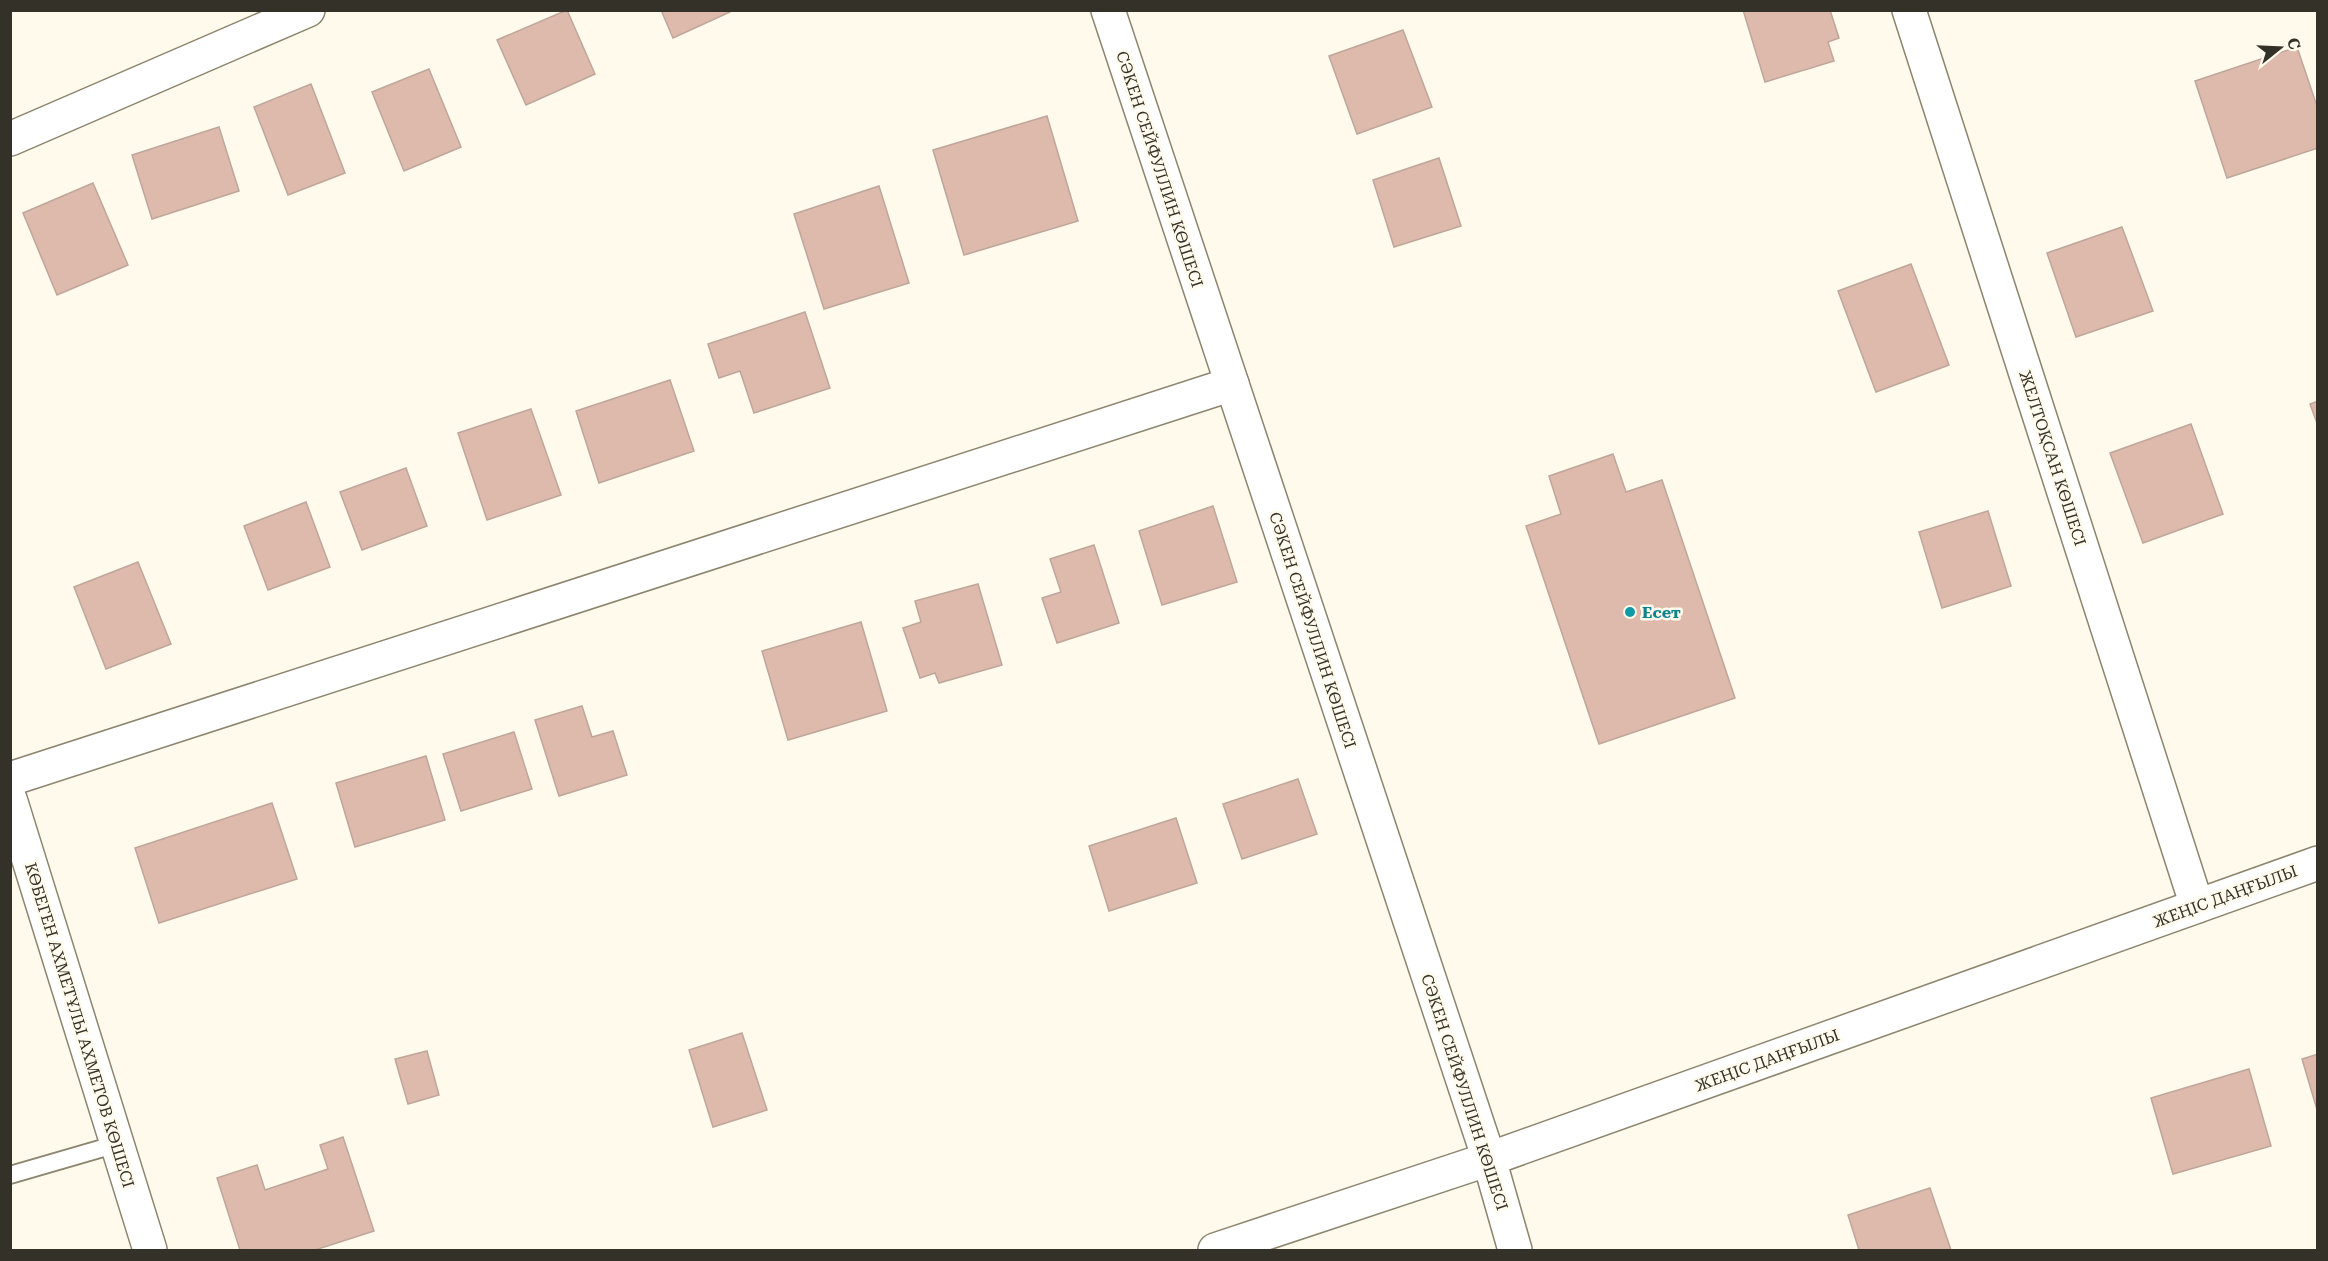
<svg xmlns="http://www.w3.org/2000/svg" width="2328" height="1261" font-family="'Roboto Serif',serif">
<rect width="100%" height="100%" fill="#fffaeb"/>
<g fill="#ddbaab" stroke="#bfa69b" stroke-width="1.5">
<polygon points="567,10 595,74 526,105 497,40"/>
<polygon points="661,10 730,10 730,12 673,38"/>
<polygon points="1743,10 1830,10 1839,38 1828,42 1834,61 1765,82"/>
<polygon points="1403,30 1432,107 1357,134 1329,56"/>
<polygon points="2297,47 2318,109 2318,148 2227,178 2195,81"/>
<polygon points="429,69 461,147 404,171 372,92"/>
<polygon points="311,84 345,173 288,195 254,107"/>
<polygon points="1047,116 1078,221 964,255 933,150"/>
<polygon points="219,127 239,191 152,219 132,155"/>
<polygon points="1439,158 1461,226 1394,247 1373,180"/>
<polygon points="93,183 128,265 57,295 23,213"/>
<polygon points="879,186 909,283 824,309 794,214"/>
<polygon points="2122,227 2153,311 2076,337 2047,253"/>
<polygon points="1911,264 1949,365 1876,392 1838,291"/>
<polygon points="805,312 830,388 754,413 740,371 719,378 708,344"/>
<polygon points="670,380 694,451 599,483 576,411"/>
<polygon points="2318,401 2318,426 2310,404"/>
<polygon points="531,409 561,495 487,520 458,433"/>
<polygon points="2191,424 2223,514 2143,543 2110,453"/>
<polygon points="1613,454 1626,492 1662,480 1735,698 1599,744 1526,526 1561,514 1549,476"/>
<polygon points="406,468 427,526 362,550 340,492"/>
<polygon points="306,502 330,567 268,590 244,526"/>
<polygon points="1213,506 1237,582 1162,605 1139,531"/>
<polygon points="1988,511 2011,586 1942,608 1919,532"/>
<polygon points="1094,545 1119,623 1057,643 1042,598 1061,592 1050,559"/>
<polygon points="138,562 171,644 106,669 74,587"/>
<polygon points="978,584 1002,665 939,683 935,673 920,678 903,628 921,622 915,601"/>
<polygon points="861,622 887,711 788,740 762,651"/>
<polygon points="582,706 592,737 613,731 627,775 559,796 535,720"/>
<polygon points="514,732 532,789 461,811 443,754"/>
<polygon points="426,756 445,820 355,847 336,783"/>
<polygon points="1298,779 1317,834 1242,859 1223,804"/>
<polygon points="272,803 297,879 159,923 135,848"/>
<polygon points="1176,818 1197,883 1109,911 1089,846"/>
<polygon points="742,1033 767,1110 713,1127 689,1050"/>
<polygon points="427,1051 439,1095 408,1104 395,1059"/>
<polygon points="2318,1054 2318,1113 2302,1059"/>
<polygon points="2249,1069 2271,1146 2173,1174 2151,1098"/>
<polygon points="343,1137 374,1231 315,1250 240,1250 217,1178 257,1165 265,1190 328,1169 320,1145"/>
<polygon points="1930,1188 1951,1250 1859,1250 1848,1215"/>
</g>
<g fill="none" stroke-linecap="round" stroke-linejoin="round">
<g stroke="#8c846e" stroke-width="20">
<polyline id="service" points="10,1175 117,1144"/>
</g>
<g stroke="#8c846e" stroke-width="36">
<g id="minor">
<polyline points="1909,10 2197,906"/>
<polyline points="10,139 308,10"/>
<polyline points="10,779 1232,384"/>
<polyline points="10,799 150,1250"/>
<polyline points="1215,1250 1489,1159 2318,863"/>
</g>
</g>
<g stroke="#8c846e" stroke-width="36">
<polyline id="tertiary" points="1108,10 1489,1159 1515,1250"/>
</g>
<use href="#service" stroke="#fff" stroke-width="16"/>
<use href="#minor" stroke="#fff" stroke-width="33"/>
<use href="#tertiary" stroke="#fff" stroke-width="33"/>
</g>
<circle fill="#0f9aa8" stroke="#fffaeb" stroke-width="2" cx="1630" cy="612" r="6"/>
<g text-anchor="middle" stroke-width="5" stroke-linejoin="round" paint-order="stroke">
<g font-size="16" fill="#343128" stroke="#fffaeb">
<text transform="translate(1160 169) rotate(72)" y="6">СӘКЕН СЕЙФУЛЛИН КӨШЕСІ</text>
<text transform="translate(2053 458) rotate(72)" y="6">ЖЕЛТОҚСАН КӨШЕСІ</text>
<text transform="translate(1313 630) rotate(72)" y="6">СӘКЕН СЕЙФУЛЛИН КӨШЕСІ</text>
<text transform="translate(2225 896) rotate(-20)" y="6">ЖЕҢІС ДАҢҒЫЛЫ</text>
<text transform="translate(80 1025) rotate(73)" y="6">КӨБЕГЕН АХМЕТҰЛЫ АХМЕТОВ КӨШЕСІ</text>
<text transform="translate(1767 1060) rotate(-20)" y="6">ЖЕҢІС ДАҢҒЫЛЫ</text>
<text transform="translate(1465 1092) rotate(72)" y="6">СӘКЕН СЕЙФУЛЛИН КӨШЕСІ</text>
</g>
<g font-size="16" font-weight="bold" fill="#0d838f" stroke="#fffaeb" text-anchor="start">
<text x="1642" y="618">Есет</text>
</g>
</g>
<rect width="2328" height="1261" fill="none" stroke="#343128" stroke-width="24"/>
<g transform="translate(2280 48) rotate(72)" stroke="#fffaeb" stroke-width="4.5" paint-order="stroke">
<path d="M0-4.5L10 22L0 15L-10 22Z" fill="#343128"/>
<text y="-9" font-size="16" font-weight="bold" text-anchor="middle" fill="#343128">С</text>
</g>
</svg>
